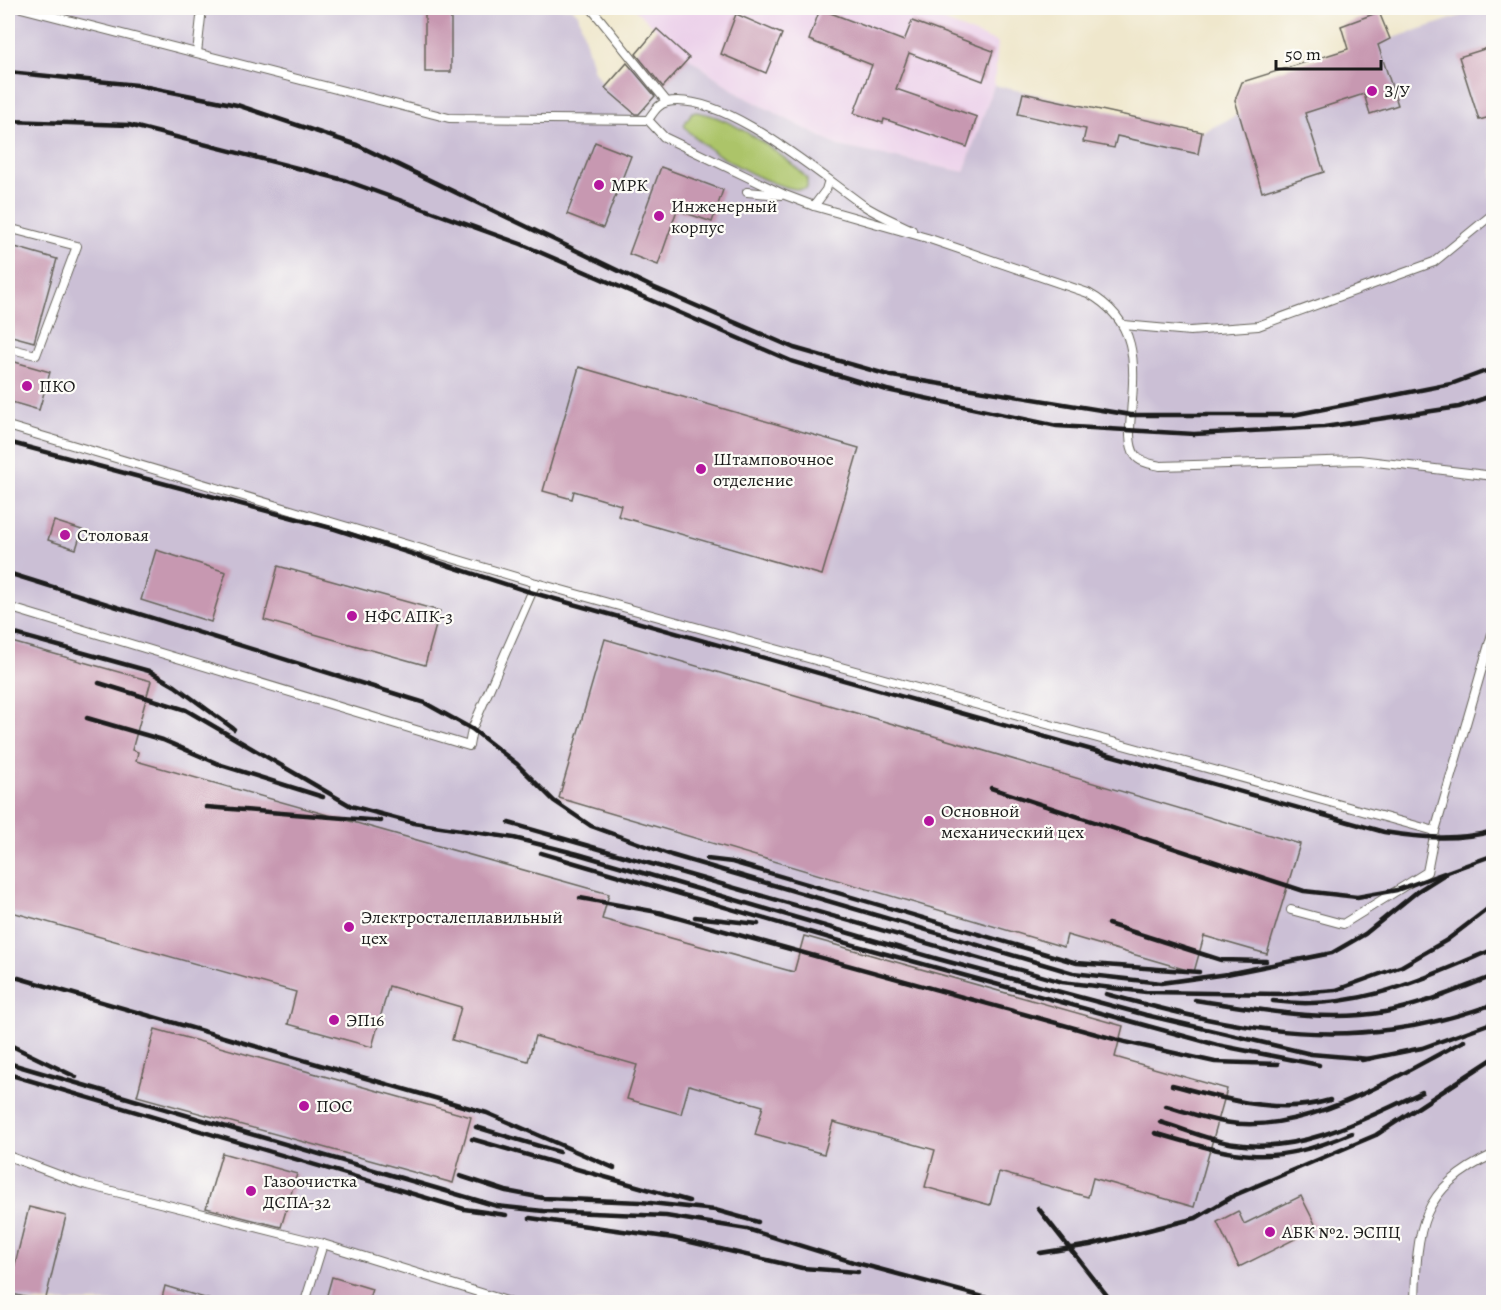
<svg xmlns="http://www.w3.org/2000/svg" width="1501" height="1310" font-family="Alegreya,serif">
<rect width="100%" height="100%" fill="#fdfcf7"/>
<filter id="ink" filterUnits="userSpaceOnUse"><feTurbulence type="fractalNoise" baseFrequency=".0167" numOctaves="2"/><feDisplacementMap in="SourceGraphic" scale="12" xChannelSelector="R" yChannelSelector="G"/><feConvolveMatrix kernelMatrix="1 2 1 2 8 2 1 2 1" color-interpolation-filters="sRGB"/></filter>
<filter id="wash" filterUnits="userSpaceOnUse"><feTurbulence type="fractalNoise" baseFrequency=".008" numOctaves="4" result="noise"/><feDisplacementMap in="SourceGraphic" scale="24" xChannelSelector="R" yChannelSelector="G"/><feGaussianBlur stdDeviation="1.35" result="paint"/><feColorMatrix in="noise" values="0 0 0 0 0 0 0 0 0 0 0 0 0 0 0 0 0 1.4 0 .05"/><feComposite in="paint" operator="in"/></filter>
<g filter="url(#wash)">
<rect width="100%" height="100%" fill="#efe7cc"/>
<polygon fill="#ecd1ea" points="633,8 911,8 998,43 994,85 964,172 838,146 739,94 689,58"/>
<polygon fill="#cbbfd5" points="8,8 572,8 578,14 594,71 605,87 657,29 689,58 739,94 838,146 964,172 994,85 1203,132 1390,39 1485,8 1493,8 1493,1302 8,1302"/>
<path fill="#acc469" stroke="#647042" stroke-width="1.5" d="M692,112C724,112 780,152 803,174L807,179V188C786,198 694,146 684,125Z"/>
<g id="blocks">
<g fill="#c798b1">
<rect x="425" y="8" width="26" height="64"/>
<polygon points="820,9 904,41 912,21 993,51 983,81 909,53 896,89 977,117 967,147 884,119 883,123 854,113 872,65 809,40"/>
<polygon points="1379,12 1390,39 1378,45 1398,105 1370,114 1364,94 1305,113 1324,172 1262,192 1235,100 1242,82 1348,49 1341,26"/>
<polygon points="736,14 782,34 766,73 721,54"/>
<polygon points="657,29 689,58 663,87 636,54"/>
<polygon points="1494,46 1494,116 1479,120 1459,57"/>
<polygon points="627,63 655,96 639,114 635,114 605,88"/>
<polygon points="1023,93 1202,132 1198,154 1117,136 1114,148 1083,142 1086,129 1018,114"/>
<polygon points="595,142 631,156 603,228 567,214"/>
<polygon points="661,167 723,190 712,222 677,210 658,265 629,254"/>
<polygon points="8,245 57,259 34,342 8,335"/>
<polygon points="8,360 50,372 39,410 8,401"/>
<polygon points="579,367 859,448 822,575 618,516 621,505 574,491 572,499 543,491"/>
<polygon points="54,521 82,530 76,549 48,540"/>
<polygon points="156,550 226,572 211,622 141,600"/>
<polygon points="278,566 440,611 425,665 264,620"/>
<polygon points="605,639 1300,844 1267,954 1204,936 1194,972 1067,935 1064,947 559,798"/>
<polygon points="8,641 151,681 132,750 138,752 136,761 609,894 602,919 794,972 804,936 1123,1026 1115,1057 1227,1089 1194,1207 1093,1178 1088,1197 999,1172 990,1205 925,1187 935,1150 833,1122 824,1154 755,1135 763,1106 689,1085 681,1114 627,1099 637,1065 535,1036 528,1061 452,1040 461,1007 389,986 372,1047 288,1024 296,992 8,911"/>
<polygon points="155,1029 471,1117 453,1183 137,1096"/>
<polygon points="222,1153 297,1174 281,1227 206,1208"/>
<polygon points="1301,1196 1317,1228 1239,1267 1217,1222 1238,1211 1244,1224"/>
<polygon points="29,1207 66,1216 45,1302 8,1293"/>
<polygon points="332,1277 372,1289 368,1302 325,1302"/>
<polygon points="165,1286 211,1300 210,1302 161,1302"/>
</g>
</g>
</g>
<g filter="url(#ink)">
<use href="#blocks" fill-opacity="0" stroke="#66635a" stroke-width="1.5"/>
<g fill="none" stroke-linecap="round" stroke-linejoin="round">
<g stroke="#66635a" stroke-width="10">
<g id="lane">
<path d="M21,8L449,118L648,120L664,137L785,195L814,206L927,238L1088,293C1139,321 1135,363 1131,414C1130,426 1128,444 1135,455C1140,463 1152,464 1160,466L1359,460L1494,476"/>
<polyline points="591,8 667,102"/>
<polyline points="197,53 202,8"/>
<path d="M648,120C653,113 658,104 667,102C723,91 819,174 863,205C878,215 896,222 912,230"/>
<polyline points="747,192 781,195"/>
<polyline points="814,206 826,190 829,180"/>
<polyline points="8,228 77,246 36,355 8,348"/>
<polyline points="1124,325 1190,331 1258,326 1434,262 1494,213"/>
<polyline points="8,426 536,583 1435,831 1494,627"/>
<polyline points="8,607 469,746 472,729 536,583"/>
<polyline points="1291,910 1343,924 1427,872 1435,831"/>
<polyline points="8,1156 80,1183 323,1244 510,1302"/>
<polyline points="305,1302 323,1244"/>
<path d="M1415,1302C1417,1228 1419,1189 1494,1154"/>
</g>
</g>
<use href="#lane" stroke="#fff" stroke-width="8"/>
<g stroke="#1c1c1c" stroke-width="4.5">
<polyline points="8,72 137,85 237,105 357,145 648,285 794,348 892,376 1131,415 1293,415 1451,384 1494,368"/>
<polyline points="8,121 129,125 344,180 521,244 791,361 887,390 1057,426 1194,434 1324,427 1459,407 1494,395"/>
<path d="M8,442L335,529L530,592L1384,832C1422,838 1456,841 1494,831"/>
<polyline points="8,573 425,703 472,729 517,764 554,801 591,826 671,855 1073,973 1161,983 1227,974 1332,953 1365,934 1418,891 1445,874"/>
<polyline points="8,632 149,671 175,686 234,729"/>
<polyline points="99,683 186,710 351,806 414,823 514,838 578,854 938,959 1146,1015 1311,1054 1369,1059"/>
<polyline points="87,718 163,740 221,765 323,797"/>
<polyline points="991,788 1304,891 1357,897 1397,890 1494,855"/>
<polyline points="206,807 381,821"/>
<polyline points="509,823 1062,982 1146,992 1287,994 1336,990 1402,966 1447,940 1494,904"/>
<polyline points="541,853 850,944 1217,1045 1319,1065"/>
<polyline points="707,859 732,862 1077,963 1199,972"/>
<polyline points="580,898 663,913"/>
<polyline points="656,912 1125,1042 1215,1062 1278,1064"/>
<polyline points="695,917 758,924"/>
<polyline points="1108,924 1221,960 1266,961"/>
<polyline points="8,975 487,1113 614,1168"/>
<path d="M1106,994C1246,1032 1351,1055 1494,1004"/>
<path d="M1195,1000C1256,1009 1323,1023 1385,1012C1423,1005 1458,989 1494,976"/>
<path d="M1273,1001C1355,1012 1420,980 1494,949"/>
<polyline points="8,1044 76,1077"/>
<polyline points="1362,1060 1422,1048 1494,1022"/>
<polyline points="8,1063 497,1206 543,1211 666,1216 747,1229 853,1262 1002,1302"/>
<polyline points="8,1074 464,1209 506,1215"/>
<path d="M1172,1085C1223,1098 1277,1116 1330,1100"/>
<path d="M1166,1106C1185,1111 1204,1119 1224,1122C1305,1137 1395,1076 1464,1041"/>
<path d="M1160,1122C1184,1129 1210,1141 1235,1144C1301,1154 1365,1119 1422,1092"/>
<polyline points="476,1127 559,1152"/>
<path d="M1155,1133C1237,1157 1270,1168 1352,1133"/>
<polyline points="472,1139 689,1201"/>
<polyline points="460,1176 506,1191 543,1198 641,1202 715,1210 758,1222"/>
<polyline points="1038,1208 1112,1302"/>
<polyline points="530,1218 673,1238 802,1268 858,1272"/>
<polyline points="1040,1253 1090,1245 1196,1218 1235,1195 1376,1135 1494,1058"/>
</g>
</g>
</g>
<g fill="#b5179e" stroke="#fdfcf7" stroke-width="2">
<circle cx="1372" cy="91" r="6"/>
<circle cx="599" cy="185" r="6"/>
<circle cx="659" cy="216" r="6"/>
<circle cx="27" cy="386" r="6"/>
<circle cx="701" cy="469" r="6"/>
<circle cx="65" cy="535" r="6"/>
<circle cx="352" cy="616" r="6"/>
<circle cx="929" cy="821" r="6"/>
<circle cx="349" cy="927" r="6"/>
<circle cx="334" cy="1020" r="6"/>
<circle cx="304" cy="1106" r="6"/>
<circle cx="251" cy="1191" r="6"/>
<circle cx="1270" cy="1232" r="6"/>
</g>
<g text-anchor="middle" stroke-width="4.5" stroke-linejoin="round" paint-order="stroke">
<g font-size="18" fill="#1c1c1c" stroke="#fdfcf7" text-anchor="start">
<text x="1384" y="97">З/У</text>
<text x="611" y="191">МРК</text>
<text x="671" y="212">Инженерный<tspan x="671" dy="21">корпус</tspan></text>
<text x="39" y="392">ПКО</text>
<text x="713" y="465">Штамповочное<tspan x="713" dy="21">отделение</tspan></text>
<text x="77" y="541">Столовая</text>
<text x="364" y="622">НФС АПК-3</text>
<text x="941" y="817">Основной<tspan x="941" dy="21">механический цех</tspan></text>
<text x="361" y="923">Электросталеплавильный<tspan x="361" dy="21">цех</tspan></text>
<text x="346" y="1026">ЭП16</text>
<text x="316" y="1112">ПОС</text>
<text x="263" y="1187">Газоочистка<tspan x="263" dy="21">ДСПА-32</tspan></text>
<text x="1282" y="1238">АБК №2. ЭСПЦ</text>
</g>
</g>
<rect width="1501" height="1310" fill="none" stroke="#fdfcf7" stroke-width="30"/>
<path d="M1276 60v9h105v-9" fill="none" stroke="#1c1c1c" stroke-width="3"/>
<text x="1285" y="60" font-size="18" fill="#1c1c1c" stroke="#fdfcf7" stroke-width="4.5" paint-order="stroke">50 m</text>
</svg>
